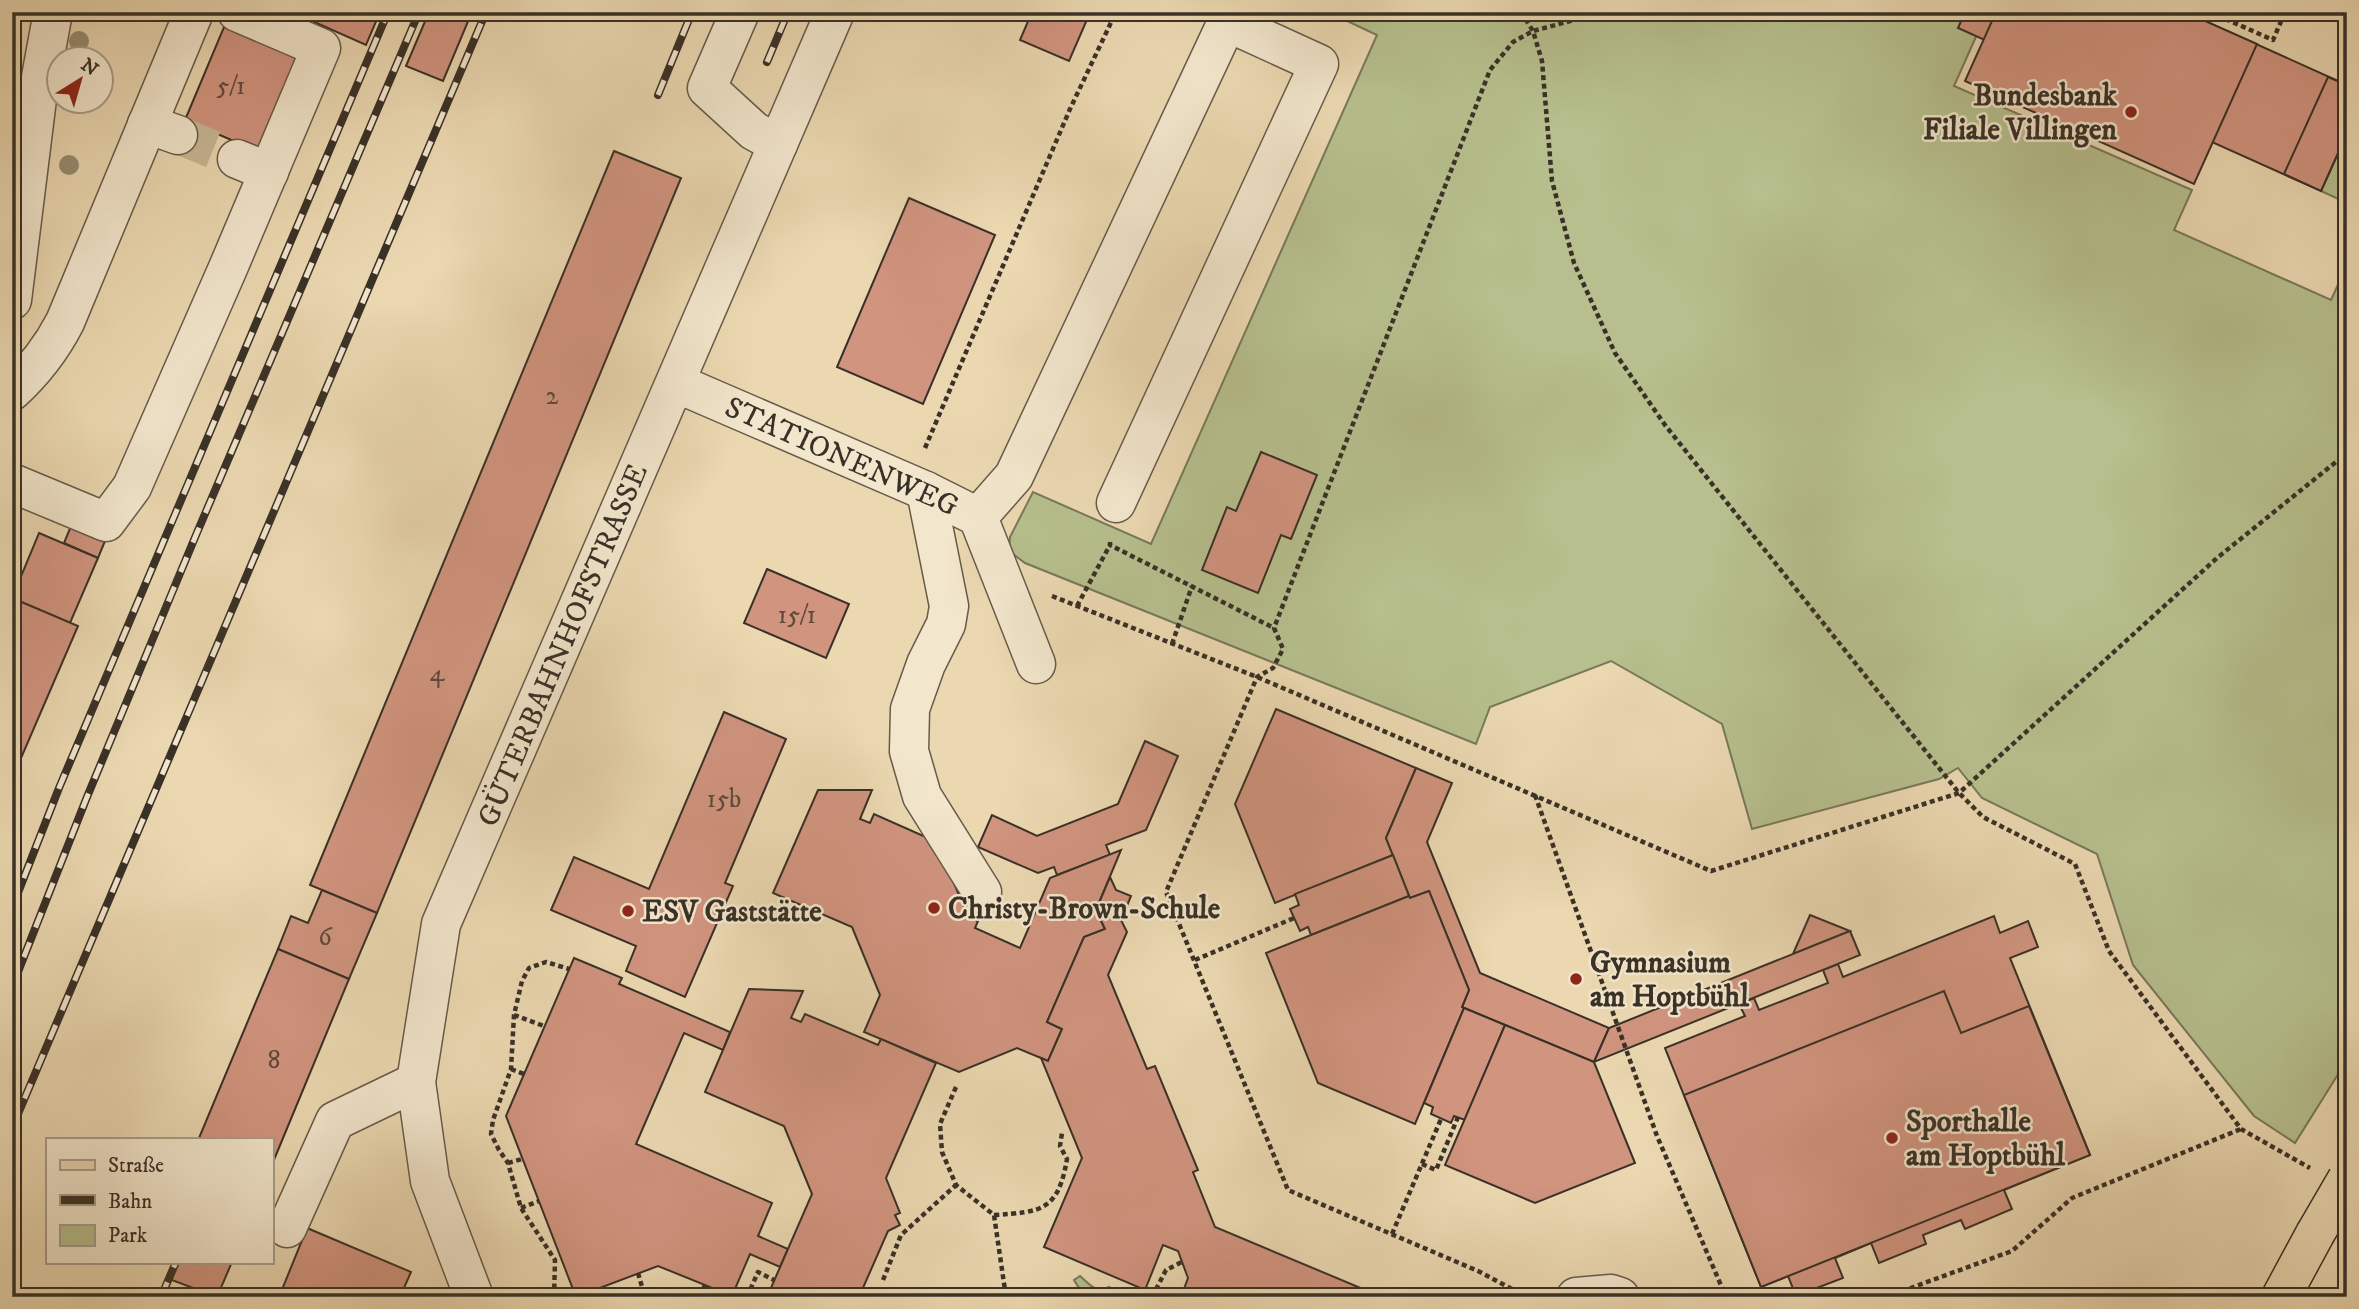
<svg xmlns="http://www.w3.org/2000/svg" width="2359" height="1309" font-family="'IM FELL DW Pica',serif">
<rect width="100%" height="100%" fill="#ebd8b1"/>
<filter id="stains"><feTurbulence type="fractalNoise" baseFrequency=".00286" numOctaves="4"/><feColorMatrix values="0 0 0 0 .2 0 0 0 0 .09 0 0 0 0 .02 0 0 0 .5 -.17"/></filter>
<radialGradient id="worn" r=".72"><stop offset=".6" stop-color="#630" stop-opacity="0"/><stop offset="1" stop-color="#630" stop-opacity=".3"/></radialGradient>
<g fill="#b6bf8d" stroke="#78785a" stroke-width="2">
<polygon points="1328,12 1987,12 1954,86 2192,190 2174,230 2331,300 2347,265 2347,1060 2295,1143 2254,1116 2133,965 2097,854 1982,798 1958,768 1939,779 1752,829 1722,724 1611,661 1490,707 1476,744 1025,563 1009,551 1010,537 1033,492 1151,544 1377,35"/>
<polygon points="2347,133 2347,203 2321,191"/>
<path d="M1080,1276C1089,1284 1096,1294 1109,1287L1124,1297C1101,1297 1086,1303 1074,1280Z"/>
</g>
<g fill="#d1947f" stroke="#393127" stroke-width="2">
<polygon points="316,12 380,12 366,45 312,21"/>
<polygon points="429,12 472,12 443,81 406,66"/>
<polygon points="1032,12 1082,12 1089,15 1069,61 1020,40"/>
<polygon points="1965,12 2185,12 2347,85 2347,133 2321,191 1958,28"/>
<polygon points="1996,12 2185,12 2257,44 2194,184 1965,81"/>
<polygon points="224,27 297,58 257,151 185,120"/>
<polygon points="2328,77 2347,85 2347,133 2321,191 2284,174"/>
<polygon points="614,151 681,178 377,913 310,885"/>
<polygon points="909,198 995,235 923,404 837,367"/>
<polygon points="1261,452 1317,475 1291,539 1281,535 1258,593 1202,570 1227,507 1236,511"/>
<polygon points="71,526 105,541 98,558 64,543"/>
<polygon points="39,533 98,558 70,623 12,598"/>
<polygon points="767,569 849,604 826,658 744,623"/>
<polygon points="12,598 78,626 12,779"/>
<polygon points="1276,709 1416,768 1386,838 1393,855 1275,903 1235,804"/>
<polygon points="724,712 786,739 725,883 733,886 685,997 626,971 636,946 551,910 574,857 649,889"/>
<polygon points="1145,741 1178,756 1146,830 1106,845 1110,855 1057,875 1054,867 1038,873 978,847 992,815 1037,836 1118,804"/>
<polygon points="1416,768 1452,783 1427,842 1480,973 1609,1028 1594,1062 1462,1007 1469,990 1429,891 1410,898 1386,838"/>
<polygon points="818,790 872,790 860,819 870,823 874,814 937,842 968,917 978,921 975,928 1020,948 1050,878 1121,850 1096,910 1105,929 1084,937 1047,1022 1062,1029 1048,1061 1017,1048 959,1072 864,1032 880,995 852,927 773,893"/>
<polygon points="1393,855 1409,896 1311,935 1308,927 1300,931 1290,909 1299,905 1295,894"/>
<polygon points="1110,877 1116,890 1131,896 1121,920 1127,932 1108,975 1147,1069 1155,1066 1198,1170 1193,1172 1215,1227 1382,1297 1343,1297 1323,1288 1319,1297 1181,1297 1188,1278 1178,1251 1163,1245 1145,1290 1044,1247 1082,1158 1041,1058 1048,1061 1062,1029 1047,1022 1084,937 1105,929 1096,910"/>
<polygon points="322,890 377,913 349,979 278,949 291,916 308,923"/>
<polygon points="1429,891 1469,990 1462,1007 1464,1008 1415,1124 1318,1083 1266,953 1409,896 1410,898"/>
<polygon points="1810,915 1850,931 1793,954"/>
<polygon points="1994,916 2000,933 2028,921 2038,947 2010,958 2090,1155 2004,1190 2012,1209 1965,1229 1961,1220 1941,1228 1923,1235 1926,1244 1879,1263 1871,1243 1835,1258 1843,1278 1796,1296 1788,1276 1761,1287 1665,1048 1745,1016 1739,1004 1754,998 1759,1010 1828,983 1823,970 1838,964 1843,977"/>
<polygon points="1850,931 1860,955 1594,1062 1609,1028"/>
<polygon points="278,949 349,979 271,1167 271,1139 199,1138"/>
<polygon points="574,958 622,978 619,984 730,1032 723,1050 684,1033 636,1144 772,1203 758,1236 788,1249 780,1267 750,1254 732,1296 658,1266 576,1297 506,1116"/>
<polygon points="749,989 803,991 791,1018 801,1022 805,1014 878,1045 881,1039 936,1063 886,1178 900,1213 895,1215 900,1225 888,1231 859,1297 767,1297 812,1194 784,1126 705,1092"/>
<polygon points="1944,991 1961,1033 2029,1006 2090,1155 1761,1287 1684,1095"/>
<polygon points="1464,1008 1505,1025 1465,1120 1454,1116 1451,1123 1431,1114 1433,1107 1424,1103"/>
<polygon points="1505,1025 1594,1062 1635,1163 1535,1203 1445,1165"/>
<polygon points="307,1228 411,1272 400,1297 279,1297"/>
<polygon points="176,1262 232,1262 217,1297 169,1279"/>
<polygon points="1323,1288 1343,1297 1319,1297"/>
</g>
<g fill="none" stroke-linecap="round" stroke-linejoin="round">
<polyline stroke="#c7b795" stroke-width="38" stroke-dasharray="38 19" stroke-linecap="butt" points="178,135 237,159"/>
<g stroke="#665b4a" stroke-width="41">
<g id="minor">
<polyline points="740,12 707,88 754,131 778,144"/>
<polyline points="147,124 178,135"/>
<polyline points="237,159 269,172"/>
<polyline points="12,300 37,99 53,12"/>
<polyline points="676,383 926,491 978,517 1036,664"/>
<path d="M12,391C35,370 51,349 65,322L194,12"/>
<polyline points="12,483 106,522 132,487 228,268 321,48 237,12"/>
<polyline points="926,491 949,606 946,624 926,664 910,709 909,751 922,796 982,892"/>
<polyline points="978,517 1014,476 1227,22 1319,64 1116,503"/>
<polyline points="287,1228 335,1121 416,1082"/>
<polyline points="474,1297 430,1181 416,1082 441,924 835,12"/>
<polyline points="1576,1297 1611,1294 1620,1297"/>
</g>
</g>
<g stroke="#393127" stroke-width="41">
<polyline id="major" points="2281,1297 2315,1234"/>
</g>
<g stroke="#393127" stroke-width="4.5" stroke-dasharray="5 3.5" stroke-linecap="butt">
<polyline points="1521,12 1533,31 1542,61 1552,181 1574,263 1615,353 1665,425 1959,793 1983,817 2075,864 2109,951 2241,1129 2310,1168"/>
<polyline points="2210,12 2273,40 2285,12"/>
<polyline points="925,448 1070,109 1116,12"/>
<polyline points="1110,542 1110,545 1274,628"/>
<polyline points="1052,596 1257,677 1711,871 1959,793 2217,558 2347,453"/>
<polyline points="1077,606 1110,545"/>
<polyline points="1172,644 1192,586"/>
<polyline points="1535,795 1657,1136 1726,1297"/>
<polyline points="1195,960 1294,918"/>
<polyline points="514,1015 544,1026"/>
<polyline points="511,1069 524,1074"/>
<polyline points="956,1087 940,1124 942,1152 956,1185 994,1215 1006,1297"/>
<polyline points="508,1163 522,1159"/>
<polyline points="1422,1164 1436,1170 1458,1117"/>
<polyline points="521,1208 539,1201"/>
<path d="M994,1215C1042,1212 1058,1211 1067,1159L1060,1146L1062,1133"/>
<polyline points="1392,1234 1441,1119"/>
<polyline points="638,1273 645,1297"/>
<polyline points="883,1280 901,1235 956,1185"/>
<polyline points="596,1290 598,1297"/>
<polyline points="554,1297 555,1260 521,1208 508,1163 499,1150 491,1134 493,1120 511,1069 514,1015 522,981 529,968 546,962 569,969"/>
<polyline points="699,1297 705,1285"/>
<polyline points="747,1297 758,1272 774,1280"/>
<polyline points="1152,1297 1166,1270 1182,1262"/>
<polyline points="1527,1297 1478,1271 1288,1190 1166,892 1257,677 1273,668 1283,649 1274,628 1490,70 1513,42 1533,31 1604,12"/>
<polyline points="1886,1297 2012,1251 2072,1198 2241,1129"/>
</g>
<use href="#minor" stroke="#f2e6cc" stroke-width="38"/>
<use href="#major" stroke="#ebd8b1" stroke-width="38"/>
<g stroke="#393127" stroke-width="8">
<g id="rail">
<polyline points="767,62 788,12"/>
<polyline points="658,95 692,12"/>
<polyline points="12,908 59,788 388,12"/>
<polyline points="12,987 87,797 196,535 419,12"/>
<polyline points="12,1128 486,12"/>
<polyline points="161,1297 176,1262"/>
</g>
</g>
<use href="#rail" stroke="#f2e6cc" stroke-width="5" stroke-dasharray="16" stroke-linecap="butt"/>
<g stroke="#393127" stroke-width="41" stroke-linecap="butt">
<polyline id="major-bridge" points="2315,1234 2347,1179"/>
</g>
<use href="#major-bridge" stroke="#ebd8b1" stroke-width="38"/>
</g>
<g fill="#978c70">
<circle cx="79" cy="41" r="10"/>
<circle cx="69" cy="165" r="10"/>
</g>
<g fill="#8f2418" stroke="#f2e6cc" stroke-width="2.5">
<circle cx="2131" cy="112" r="7"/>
<circle cx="934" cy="908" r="7"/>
<circle cx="628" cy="911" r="7"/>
<circle cx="1576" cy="979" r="7"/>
<circle cx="1892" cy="1138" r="7"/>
</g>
<g text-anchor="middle" stroke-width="5" stroke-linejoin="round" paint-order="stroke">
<g font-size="26" fill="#5f4a3d">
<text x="231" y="94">5/1</text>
<text x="552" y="404">2</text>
<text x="797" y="623">15/1</text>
<text x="437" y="681">4</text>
<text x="724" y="807">15b</text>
<text x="325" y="945">6</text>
<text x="274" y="1068">8</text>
</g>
<g font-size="30" font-weight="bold" fill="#393127" stroke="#f2e6cc" text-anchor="start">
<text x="2117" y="105" text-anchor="end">Bundesbank<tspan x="2117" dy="34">Filiale Villingen</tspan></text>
<text x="948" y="918">Christy-Brown-Schule</text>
<text x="642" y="921">ESV Gaststätte</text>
<text x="1590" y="972">Gymnasium<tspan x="1590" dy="34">am Hoptbühl</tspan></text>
<text x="1906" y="1131">Sporthalle<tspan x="1906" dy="34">am Hoptbühl</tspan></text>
</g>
<g font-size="30" fill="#393127" stroke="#f2e6cc">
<text transform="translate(842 456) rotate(24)" y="10">STATIONENWEG</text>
<text transform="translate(562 645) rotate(-67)" y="10">GÜTERBAHNHOFSTRASSE</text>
</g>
</g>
<rect width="2359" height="1309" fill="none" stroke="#ebd8b1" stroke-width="42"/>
<rect x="14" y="14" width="2331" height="1281" fill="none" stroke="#393127" stroke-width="3.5"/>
<rect x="21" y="21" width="2317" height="1267" fill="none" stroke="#393127" stroke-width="2"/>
<rect x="46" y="1138" width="228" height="126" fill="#f2e6cc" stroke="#a89e8a" stroke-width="2"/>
<rect x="60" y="1160" width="35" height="10" fill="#ebd8b1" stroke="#a89e8a" stroke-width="2"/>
<text x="108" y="1172" font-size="21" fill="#393127">Straße</text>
<rect x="60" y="1195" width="35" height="10" fill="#393127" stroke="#a89e8a" stroke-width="2"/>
<text x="108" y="1208" font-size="21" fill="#393127">Bahn</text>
<rect x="60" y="1225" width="35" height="21" fill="#b6bf8d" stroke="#a89e8a" stroke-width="2"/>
<text x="108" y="1242" font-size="21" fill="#393127">Park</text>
<g transform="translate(80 80) rotate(37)"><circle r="33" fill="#f2e6cc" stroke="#a89e8a" stroke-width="2"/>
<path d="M0-5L12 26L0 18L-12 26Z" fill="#8f2418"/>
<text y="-10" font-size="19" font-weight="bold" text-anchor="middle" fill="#393127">N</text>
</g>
<rect width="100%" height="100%" filter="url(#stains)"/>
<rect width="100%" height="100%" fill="url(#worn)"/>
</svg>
